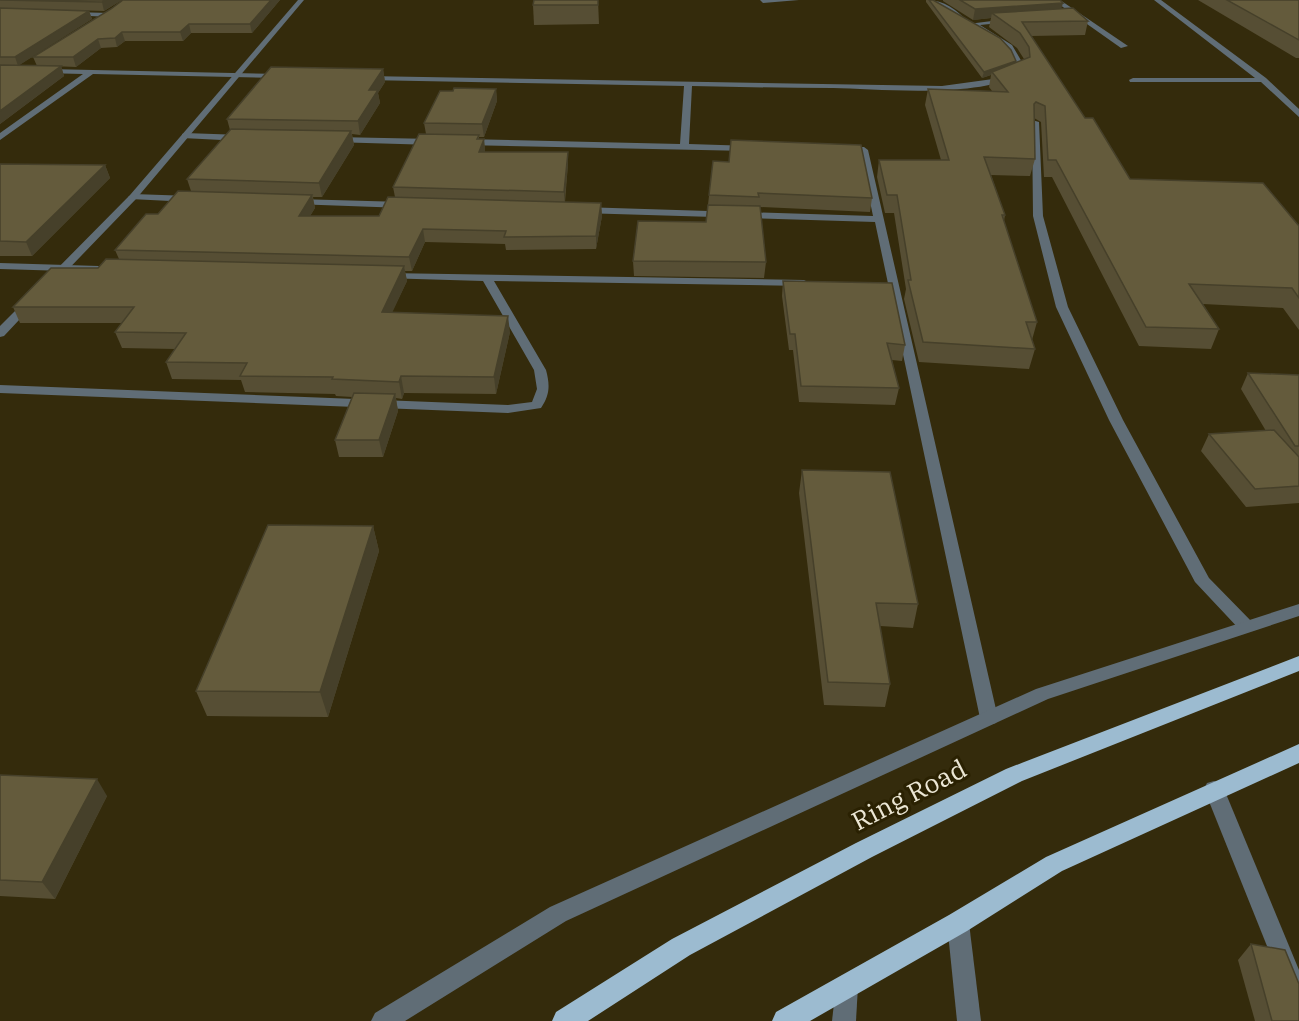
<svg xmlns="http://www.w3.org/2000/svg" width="1299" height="1021" font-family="'IBM Plex Serif',serif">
<rect width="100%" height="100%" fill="#342b0c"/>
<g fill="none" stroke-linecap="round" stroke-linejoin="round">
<g fill="#606d76" fill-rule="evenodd">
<polygon points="760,0 799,0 763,3"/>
<path d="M927,0C944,0 957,10 968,22L963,23L947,9Z"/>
<polygon points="1053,0 1060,0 1128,46 1121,48"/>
<polygon points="1154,0 1161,0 1266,78 1299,109 1299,117 1261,82 1130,82 1129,80 1133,78 1255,78"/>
<polygon points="72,12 110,13 113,15 110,17 70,15"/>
<path d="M1008,19L1010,22L980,25L1012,45L1026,69C991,100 880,89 833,88C786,88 739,87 692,86L689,144L752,146L753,148L749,151L464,145L460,142L464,139L680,144L684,86L366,80L362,78L366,76L942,86L993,79L1018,68C1010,43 987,37 968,24Z"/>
<polygon points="0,68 282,74 286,76 282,78 93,74 0,140 0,133 83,74 0,72"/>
<polygon points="1032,120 1039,122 1043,216 1068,307 1123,420 1209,578 1253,623 1255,627 1253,631 1241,631 1195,582 1109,420 1056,307 1033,216"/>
<polygon points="185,133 242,135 246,138 242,141 182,138 182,134"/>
<polygon points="335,137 434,139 438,142 434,145 332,142 332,138"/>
<polygon points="842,147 864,147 868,150 998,718 996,723 989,725 982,723 980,718 875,222 581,213 576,210 581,207 873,216 860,153 839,152 838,150"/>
<polygon points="133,194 191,196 196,199 191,202 130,199 128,197"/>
<polygon points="296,199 404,202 409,205 404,208 293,204 291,202"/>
<polygon points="0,263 99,266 104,269 99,272 0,269"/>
<path d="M387,273L804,280L810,283L804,286L494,281L546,370C550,385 550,395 541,408L508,413L0,393V385L508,405L532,402L537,389L534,370L483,281L383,278L381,276Z"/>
<polygon points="1214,781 1221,783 1224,789 1299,970 1299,1010 1291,1006 1204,789 1207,783"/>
<polygon points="958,913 966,916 969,923 981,1021 957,1021 947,923 950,916"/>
</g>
<g fill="#606d76" fill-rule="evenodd">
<polygon points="298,0 304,0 136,199 54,284 46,284 46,280 130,195"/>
<polygon points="31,298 37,301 35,303 4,336 0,337 0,326 27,299"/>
<polygon points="1299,604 1299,616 1048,699 566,921 405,1021 371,1021 375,1013 550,907 1036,689"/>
<polygon points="847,975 855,978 858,986 856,1021 832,1021 836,986 839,978"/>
</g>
<g fill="#9cbbd0" fill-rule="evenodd">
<polygon points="1299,656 1299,671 1022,781 872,857 690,955 588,1021 552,1021 556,1012 672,939 856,843 1006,769"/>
<polygon points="1299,744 1299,763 1062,871 967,931 810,1021 772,1021 776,1012 949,915 1046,857"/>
</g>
</g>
<g fill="#564e34">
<polygon points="0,0 122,0 104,11 69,10 89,11 92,19 19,65 37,66 33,57 111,9 280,0 252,33 191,33 183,41 125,41 117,47 101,48 76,67 52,66 61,66 64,76 0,124"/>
<polygon points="598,0 599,24 534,25 533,5"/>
<polygon points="926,0 933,0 1016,61 1016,63 1024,59 1017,48 989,27 991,18 973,20 943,1 943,0 1060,0 1061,9 1088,21 1085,35 1031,36 1085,118 1130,179 1299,226 1299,330 1283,308 1203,304 1219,329 1211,349 1139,346 1052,177 1044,177 1041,122 1034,118 1035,159 1030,176 991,175 1005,215 1004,221 1037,322 1032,340 1035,349 1029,369 919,362 904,299 906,289 894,213 885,213 877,177 879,160 941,160 925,105 928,89 992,91 989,87 991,75 982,78 926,2"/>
<polygon points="1198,0 1299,0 1299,58 1296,58"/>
<polygon points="383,69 385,82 378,93 380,103 360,135 352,134 354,145 322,197 313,197 315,208 310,216 379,216 395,197 393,187 426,134 424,123 453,91 496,89 497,101 484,137 479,137 479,139 484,139 485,152 568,164 565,202 601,203 602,216 596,249 506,250 505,244 425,242 412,271 405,271 407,281 392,312 510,332 496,394 404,393 402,399 396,398 398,411 383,457 339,457 335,440 352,397 336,396 335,394 245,392 241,380 172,379 166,362 175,349 122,348 115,332 122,323 20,323 13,307 119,259 115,250 158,214 191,191 187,179 230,130 227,119"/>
<polygon points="713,161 872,198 870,212 760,207 766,262 764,278 634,276 633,261 706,222"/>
<polygon points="0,164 105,165 110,178 32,256 0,256"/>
<polygon points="783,281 905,345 902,361 892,360 899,388 895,405 799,402 793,350 789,350 782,296"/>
<polygon points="1248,373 1299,375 1299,503 1246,507 1201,451 1209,434 1266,431 1241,389"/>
<polygon points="802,470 918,604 913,628 880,626 890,684 885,707 824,705 799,493"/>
<polygon points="373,526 379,551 328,717 207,716 196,691"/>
<polygon points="0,775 107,796 55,899 0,896"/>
<polygon points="1251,944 1299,1021 1255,1021 1238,960"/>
</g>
<g fill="#46402a">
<polygon points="106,0 122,0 104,11 102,2"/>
<polygon points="271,0 280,0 252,33 250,24"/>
<polygon points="1063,3 1060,14 992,13 991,18 973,20 975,9"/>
<polygon points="89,11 92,19 18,66 15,57"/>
<polygon points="189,24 191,33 183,41 180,32"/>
<polygon points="122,32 125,41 117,47 115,38"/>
<polygon points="98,39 101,48 76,67 73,57"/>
<polygon points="1016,61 1015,67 992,72 991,75 982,78 984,72"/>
<polygon points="61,66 64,76 0,124 0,111"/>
<polygon points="383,69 385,82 378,93 380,103 360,135 358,121 369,90"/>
<polygon points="496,89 497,101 484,137 482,124"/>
<polygon points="351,131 354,145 322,197 319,183"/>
<polygon points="484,139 485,151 481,165 479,152"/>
<polygon points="568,152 568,164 564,205 564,192"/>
<polygon points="105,165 110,178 32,256 26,242"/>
<polygon points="312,195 315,208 302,229 299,216"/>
<polygon points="601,203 602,216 596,249 596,236"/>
<polygon points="423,229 425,242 412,271 409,257"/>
<polygon points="404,266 407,281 385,328 382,312"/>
<polygon points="508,316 510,332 496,394 494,377"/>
<polygon points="401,376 404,393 402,399 399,382"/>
<polygon points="395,394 398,411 383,457 379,440"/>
<polygon points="373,526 379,551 328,717 320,692"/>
<polygon points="97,779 107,796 55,899 42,882"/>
</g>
<g fill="#645b3c" stroke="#46402a" stroke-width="1.5">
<polygon points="0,0 106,0 102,2"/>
<polygon points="123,0 271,0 250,24 189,24 180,32 122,32 115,38 98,39 73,57 33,57 111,9"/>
<polygon points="534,0 598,0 598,5 533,5"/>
<polygon points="929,0 933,0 1000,38 1011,50 1016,61 984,72"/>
<polygon points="960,0 1060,0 1063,3 975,9"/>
<polygon points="1227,0 1299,0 1299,40"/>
<polygon points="0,8 89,11 15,57 0,57"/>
<polygon points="1073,8 1088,21 1022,22 1085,118 1093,118 1130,179 1263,183 1299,226 1299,298 1292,288 1189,284 1219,329 1146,327 1056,160 1048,160 1045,106 1036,102 1034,104 1035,159 984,157 1005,215 1002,215 1037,322 1026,322 1035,349 923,342 908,280 911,280 897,195 887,195 879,160 949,160 928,89 1008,92 992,72 1030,57 1029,47 1020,33 992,13"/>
<polygon points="0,65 61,66 0,111"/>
<polygon points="271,67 383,69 369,90 378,90 358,121 227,119"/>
<polygon points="454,88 496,89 482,124 424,123 440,91 453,91"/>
<polygon points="231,129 351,131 319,183 187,179"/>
<polygon points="419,134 479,135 477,139 484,139 479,152 568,152 564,192 393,187"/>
<polygon points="731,140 861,145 872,198 758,193 759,197 709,195 713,161 729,162"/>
<polygon points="0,164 105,165 26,242 0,241"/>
<polygon points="178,191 312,195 299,216 379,216 388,197 601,203 596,236 504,237 506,231 423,229 409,257 115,250 146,214 158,214"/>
<polygon points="708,205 760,206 766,262 633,261 638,221 706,222"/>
<polygon points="106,259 404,266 382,312 508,316 494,377 401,376 399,382 332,379 333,377 240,376 247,363 166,362 186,333 115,332 134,307 13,307 51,268 98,268"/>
<polygon points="783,281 892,283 905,345 887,343 899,388 801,386 795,334 790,334"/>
<polygon points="1248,373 1299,375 1299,446 1295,446"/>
<polygon points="354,393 395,394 379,440 335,440"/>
<polygon points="1274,430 1299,457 1299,486 1255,489 1209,434"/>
<polygon points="802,470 890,472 918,604 876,603 890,684 828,682"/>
<polygon points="268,525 373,526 320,692 196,691"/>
<polygon points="0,775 97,779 42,882 0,880"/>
<polygon points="1251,944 1285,950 1299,984 1299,1021 1272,1021"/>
</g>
<g text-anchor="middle" stroke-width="6" stroke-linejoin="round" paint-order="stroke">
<g font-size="26" fill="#ece7d5" stroke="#2a2102">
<text transform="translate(909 795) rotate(-27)" y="9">Ring Road</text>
</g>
</g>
</svg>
